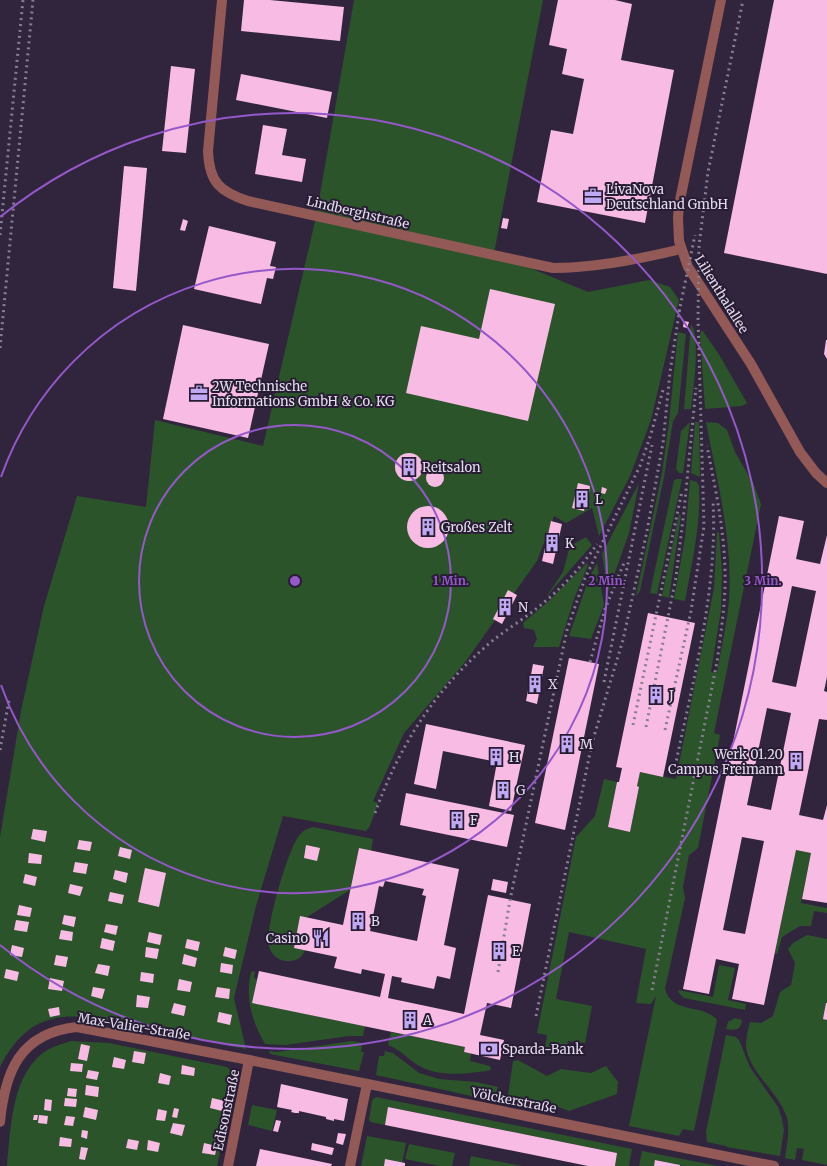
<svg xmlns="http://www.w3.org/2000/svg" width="827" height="1166" font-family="Merriweather,serif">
<rect width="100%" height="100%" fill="#31253e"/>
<g fill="#2b542a">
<path d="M354,0H543L494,253L588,292L649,280L670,287L679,300L651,420L630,476L599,536L592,508L566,523L554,516L537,561L466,661L404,733L373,801L378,803L370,826L366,831L283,816L256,906L234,998L246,1049L92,1018C47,1011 20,1027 0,1067V837L21,711L44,606L77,496L146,507L155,420L263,446L316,217Z"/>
<path d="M691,324C701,338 693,391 691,409H684Z"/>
<polygon points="702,330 718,353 747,403 742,406 705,409 700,334"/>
<polygon points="678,332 686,334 678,413 673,421 664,477 640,591 636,596 662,473 669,422"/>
<polygon points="690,422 683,473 679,473 676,469 681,431"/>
<polygon points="695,422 699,422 700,477 691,473"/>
<path d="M706,422L718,423L727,430L735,452L754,485L761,504L714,733L720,735L698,848L689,855L683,887L685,898L665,989C672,1015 703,1003 717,1020L694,1131L683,1129L679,1136L629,1126L656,996L651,1004L636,1003L646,949L569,932L556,999L592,1006L585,1043L568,1041L566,1054L545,1050L547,1035L537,1033L576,837L595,816L604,779L617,782L608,827L630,832L639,787L637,786L640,772L676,779L714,588L717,532H719L722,571L721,610L711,672L717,673C721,649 727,624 729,600C733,540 717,481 706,422Z"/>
<polygon points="677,479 682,479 657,594 650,593 674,480"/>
<path d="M690,480L697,482L699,486C701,525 692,562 685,601L674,599L685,538Z"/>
<polygon points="639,483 629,533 608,592 602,554"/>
<polygon points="679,514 681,515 669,598 662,596"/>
<polygon points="586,537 592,545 546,597 563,572 570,546"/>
<polygon points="587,563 588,565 574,599 559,647 533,647 537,639 534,630 524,628 523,623 549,601"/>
<polygon points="597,563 604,605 591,639 569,636 589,578"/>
<path d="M313,827L373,839L371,851L359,848L350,890L307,917H300L294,948L305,950C299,967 273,964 269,946C265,928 287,853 298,837C302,831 306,829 313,827Z"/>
<polygon points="796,850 811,853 801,903 827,908 827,913 814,911 811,926 800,926 782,937 777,954 775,953"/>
<path d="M807,935L827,939V1165L802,1160L804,1149L797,1148L795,1160L785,1158C787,1145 790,1131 787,1118C780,1093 748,1072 746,1046C746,1038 748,1030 750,1022L761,1023L773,1016L780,992L791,985L795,963L788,949L793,943Z"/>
<polygon points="719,965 735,968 728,1000 746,1004 745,1010 684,998 679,993 678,990 713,997"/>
<path d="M255,971L254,978L257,979L253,1003L365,1026L363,1036H349L285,1045L265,1044C252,1021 245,999 251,972Z"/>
<path d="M735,1018L742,1020C741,1030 735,1031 726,1029L728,1022Z"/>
<path d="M391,1032L465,1047L464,1052L471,1054L470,1061L490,1066L491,1070C468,1074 437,1078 416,1064C406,1057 399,1049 388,1045Z"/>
<polygon points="726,1035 736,1037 739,1040 750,1067 778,1107 782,1119 784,1130 780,1156 727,1147 726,1146 707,1142 706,1132"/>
<path d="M71,1041L109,1043L227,1067L233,1073L235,1082L217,1166H7C11,1128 11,1069 51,1048C57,1045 65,1043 71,1041Z"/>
<polygon points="352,1041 362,1043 361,1052 364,1052 359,1071 270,1054 269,1051 277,1052"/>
<polygon points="385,1051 393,1053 419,1073 439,1079 476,1082 498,1087 494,1101 376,1075 379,1056 384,1056"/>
<polygon points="518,1060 547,1076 561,1069 591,1073 606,1066 618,1082 617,1094 569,1111 551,1104 540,1110 507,1102 513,1061"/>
<polygon points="376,1097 632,1149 629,1166 615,1166 617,1153 389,1107 385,1125 371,1122 369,1120 372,1100"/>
<polygon points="252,1105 277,1110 272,1131 248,1125"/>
<polygon points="367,1136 406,1143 402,1163 385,1159 384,1166 361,1166"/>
<polygon points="409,1144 455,1153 452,1166 440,1166 405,1159"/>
<polygon points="642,1151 718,1166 683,1166 656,1160 654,1166 639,1166"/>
<polygon points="471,1156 522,1166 469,1166"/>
</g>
<g fill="#f8bce4" fill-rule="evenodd">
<polygon points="244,0 270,0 344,7 340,41 241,31"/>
<polygon points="558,0 615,0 632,4 621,60 674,70 645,223 537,202 551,130 573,134 584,79 562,74 567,49 549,45"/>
<polygon points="774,0 827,0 827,274 724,253"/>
<polygon points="171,66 195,69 186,153 162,151"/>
<polygon points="241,74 332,92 327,118 236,100"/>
<polygon points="263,125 287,129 282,155 306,159 302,182 255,174"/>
<polygon points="124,166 147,168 136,291 113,288"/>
<polygon points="503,218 509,219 507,229 501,228"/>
<polygon points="183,219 188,221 185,231 180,230"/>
<polygon points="209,226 276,242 270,266 276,267 273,279 267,278 261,304 194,289"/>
<polygon points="490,289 555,304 528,421 406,393 421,326 479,339"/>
<polygon points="684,321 689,322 687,328 683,327"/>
<polygon points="183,325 269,344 248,438 163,419"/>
<polygon points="826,340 827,340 827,359 824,354"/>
<circle cx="409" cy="467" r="14"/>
<circle cx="435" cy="478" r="9"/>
<polygon points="578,483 590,486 588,501 586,501 584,511 572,508"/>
<polygon points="602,487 607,489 605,494 601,493"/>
<circle cx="428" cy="527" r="21"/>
<path d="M779,516L804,521L796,559L820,564L827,535V677L824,691L827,692V720L819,719L799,815L823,820L827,805V903L802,899L811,853L796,850L764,1005L732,999L739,964L716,959L709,994L683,989ZM792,586L816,591L796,687L772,682ZM767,708L791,713L771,810L747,805ZM742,837L764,841L745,934L723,930Z"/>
<polygon points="551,521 562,524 553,564 542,561"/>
<polygon points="508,590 517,595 502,624 493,619"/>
<polygon points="648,613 695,623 663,777 640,772 637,786 639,787 630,832 608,827 617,782 619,782 622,768 616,767"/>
<polygon points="569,658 599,664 565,830 535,823"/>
<polygon points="533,664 544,666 537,704 526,701"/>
<polygon points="426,724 525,745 511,811 489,806 497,762 443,751 436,789 414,784"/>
<polygon points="406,793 514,815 507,847 400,825"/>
<polygon points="33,829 47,831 45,842 31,839"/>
<polygon points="79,840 92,842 90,851 77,849"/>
<polygon points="306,845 320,848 317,861 304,858"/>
<polygon points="120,847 132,850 130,859 118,856"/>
<path d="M359,848L459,869L444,945L456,948L450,979L437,976L434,989L401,982L402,978L392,976L388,998L464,1014L488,895L531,904L511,1008L487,1003L480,1035L504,1040L500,1060L464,1052L465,1047L252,1003L259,971L380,997L385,974L362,969L361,974L334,968L337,957L294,948L300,916L343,925ZM385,881L424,889L422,895L426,896L417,941L370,931L379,886L383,887Z"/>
<polygon points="29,853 42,855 41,864 28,863"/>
<polygon points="75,862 88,864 86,874 73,872"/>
<polygon points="145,868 166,873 159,907 138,902"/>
<polygon points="115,870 128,873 126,883 113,879"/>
<polygon points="25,874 37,877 35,886 23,883"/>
<polygon points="493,879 508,882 506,893 491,890"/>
<polygon points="70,884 83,887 80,896 68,893"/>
<polygon points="110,892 124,895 122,904 108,901"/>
<polygon points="19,905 32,908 30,917 17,915"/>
<polygon points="64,915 76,917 74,927 62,924"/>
<polygon points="16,920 29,922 27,932 14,930"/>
<polygon points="106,924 118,926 116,935 104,932"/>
<polygon points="61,930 73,932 72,941 59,939"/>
<polygon points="149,932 162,935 160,945 147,942"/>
<polygon points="102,938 115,941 113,951 100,948"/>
<polygon points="187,939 200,942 198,951 185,948"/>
<polygon points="12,945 24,948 22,957 10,955"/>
<polygon points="146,947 159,949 157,959 145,957"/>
<polygon points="225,947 237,950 235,959 223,956"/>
<polygon points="184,954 197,958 195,967 182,964"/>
<polygon points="56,955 68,957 66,967 54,965"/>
<polygon points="221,963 233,965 232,974 220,972"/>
<polygon points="98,964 110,966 108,976 95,973"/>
<polygon points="6,969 19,972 17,981 4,978"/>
<polygon points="141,972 154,974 153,983 140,981"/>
<polygon points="50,978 64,981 62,991 48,989"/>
<polygon points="179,979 192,982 190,992 177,990"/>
<polygon points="93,987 105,989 102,999 91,996"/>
<polygon points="217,987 230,989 229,999 215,997"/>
<polygon points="137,995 150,997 148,1008 136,1007"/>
<polygon points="174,1003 186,1006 184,1016 171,1013"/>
<polygon points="826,1003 827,1003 827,1020 823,1019"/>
<polygon points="59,1007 60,1015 50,1017 48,1009"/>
<polygon points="219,1012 232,1015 230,1025 217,1022"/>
<polygon points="81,1044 90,1046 87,1061 78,1059"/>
<polygon points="134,1051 146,1053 144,1064 132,1062"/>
<polygon points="114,1057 126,1060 124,1069 112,1067"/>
<polygon points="71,1063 83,1064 82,1072 70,1071"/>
<polygon points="182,1065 195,1068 194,1076 181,1074"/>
<polygon points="88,1070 99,1072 97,1080 86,1078"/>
<polygon points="160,1073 171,1076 169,1085 158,1083"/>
<polygon points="281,1084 348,1099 344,1121 334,1119 334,1121 326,1119 326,1117 299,1111 299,1113 295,1113 291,1112 292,1110 277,1107"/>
<polygon points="86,1085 99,1087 98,1097 85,1095"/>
<polygon points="68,1088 77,1089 76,1097 67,1096"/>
<polygon points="65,1098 77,1099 76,1107 64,1106"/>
<polygon points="212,1098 225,1101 222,1111 210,1108"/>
<polygon points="45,1099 52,1100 51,1111 44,1110"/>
<polygon points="85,1107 98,1110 96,1120 83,1117"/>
<polygon points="388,1107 617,1153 615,1166 588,1166 385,1125"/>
<polygon points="174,1108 179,1109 177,1118 172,1117"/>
<polygon points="158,1109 167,1111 165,1121 156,1120"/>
<polygon points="34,1115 38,1115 37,1120 33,1120"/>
<polygon points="39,1115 48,1116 47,1124 38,1123"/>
<polygon points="66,1116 75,1117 73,1126 64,1125"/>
<polygon points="276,1120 281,1121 278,1132 273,1131"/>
<polygon points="173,1123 185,1125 182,1136 170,1133"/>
<polygon points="82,1130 88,1131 87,1139 81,1137"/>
<polygon points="338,1133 346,1134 343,1145 336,1143"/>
<polygon points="60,1137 72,1139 71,1147 59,1146"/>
<polygon points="128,1139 139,1141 137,1150 126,1148"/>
<polygon points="148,1140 160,1143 158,1152 147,1150"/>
<polygon points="204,1143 217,1146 215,1155 202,1153"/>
<polygon points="312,1143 334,1148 332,1155 311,1150"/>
<polygon points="81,1147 88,1148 85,1160 79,1159"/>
<polygon points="260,1149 332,1164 331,1166 256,1166"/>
<polygon points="385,1159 405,1163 405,1166 384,1166"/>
<polygon points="655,1160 680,1165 680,1166 654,1166"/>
</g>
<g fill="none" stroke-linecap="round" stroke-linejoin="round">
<g stroke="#925956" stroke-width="10">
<path d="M222,0L208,151C209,182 220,192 248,201L553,268C596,268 640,259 681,249"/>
<polyline points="721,0 679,205 678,218 679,241 688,267 751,364 800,452 816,473 827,483"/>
<path d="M0,1122C5,1071 20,1033 77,1027L249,1060L774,1166"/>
<polyline points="228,1166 249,1060"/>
<polyline points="350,1166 367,1084"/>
</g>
<g stroke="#877e92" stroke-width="3" stroke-dasharray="2 4" stroke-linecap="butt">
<polyline points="0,235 23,0"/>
<polyline points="679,312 695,235"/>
<polyline points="0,348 33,0"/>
<polyline points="590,662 605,609 624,563"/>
<polyline points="604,682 652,445"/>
<polyline points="633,725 682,491"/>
<polyline points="646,727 676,577 684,511 696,388"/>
<polyline points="665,730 691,611 704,526 698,317 699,246 708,172 743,0"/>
<polyline points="0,750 9,700"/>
<path d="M674,772C692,684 718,591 713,500"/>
<path d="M375,813C398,749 432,694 484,648C497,636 513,626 528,615C554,596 579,571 597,544"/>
<polyline points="498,972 510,900 567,630 585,578 640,466 651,434 663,390"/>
<path d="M652,990L717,662C721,631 726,601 725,570C724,528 715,487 707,446"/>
<polyline points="536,1016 592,743 623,640 647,531 663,443 670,372 680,307"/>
</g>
</g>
<g fill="none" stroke="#9558ca" stroke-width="2">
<circle cx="295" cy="581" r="156"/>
<path d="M1 477A312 312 0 1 1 1 685"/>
<path d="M0 217A468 468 0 1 1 0 945"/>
</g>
<defs>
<g id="office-bare" transform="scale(1.38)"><path d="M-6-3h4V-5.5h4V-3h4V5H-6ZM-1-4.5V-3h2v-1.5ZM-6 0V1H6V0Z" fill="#c1a8f3" stroke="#271c33" stroke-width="2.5" paint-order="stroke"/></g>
<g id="building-bare" transform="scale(1.38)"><path d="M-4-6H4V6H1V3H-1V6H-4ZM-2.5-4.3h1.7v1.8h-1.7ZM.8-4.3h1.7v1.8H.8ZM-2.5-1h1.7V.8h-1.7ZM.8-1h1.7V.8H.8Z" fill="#c1a8f3" stroke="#271c33" stroke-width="2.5" paint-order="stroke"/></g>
<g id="restaurant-bare" transform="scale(1.38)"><path d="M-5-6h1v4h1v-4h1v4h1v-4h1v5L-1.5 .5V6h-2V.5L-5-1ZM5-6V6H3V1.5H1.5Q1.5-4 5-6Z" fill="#c1a8f3" stroke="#271c33" stroke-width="2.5" paint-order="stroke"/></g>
<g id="bank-bare" transform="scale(1.38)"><path d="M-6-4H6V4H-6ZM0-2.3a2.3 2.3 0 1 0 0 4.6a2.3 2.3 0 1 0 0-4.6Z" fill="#c1a8f3" stroke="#271c33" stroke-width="2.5" paint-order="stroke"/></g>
</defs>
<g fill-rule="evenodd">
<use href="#office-bare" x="593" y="196"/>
<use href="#office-bare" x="199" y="393"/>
<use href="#building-bare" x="409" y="467"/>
<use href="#building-bare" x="582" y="499"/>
<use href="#building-bare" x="428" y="527"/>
<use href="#building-bare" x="552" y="543"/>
<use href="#building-bare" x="505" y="607"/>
<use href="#building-bare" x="535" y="684"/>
<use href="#building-bare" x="656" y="695"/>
<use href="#building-bare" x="567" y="744"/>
<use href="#building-bare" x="496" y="757"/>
<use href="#building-bare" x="796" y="761"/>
<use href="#building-bare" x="503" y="790"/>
<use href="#building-bare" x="457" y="820"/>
<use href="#building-bare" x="358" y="921"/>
<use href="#restaurant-bare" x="321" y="938"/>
<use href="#building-bare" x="499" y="951"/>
<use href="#building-bare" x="410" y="1020"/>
<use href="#bank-bare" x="489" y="1049"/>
</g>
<g text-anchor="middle" stroke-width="4" stroke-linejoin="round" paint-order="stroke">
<g font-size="13" fill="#e3dcec" stroke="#271c33" text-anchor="start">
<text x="606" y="194">LivaNova<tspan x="606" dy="15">Deutschland GmbH</tspan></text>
<text x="212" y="391">2W Technische<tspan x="212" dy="15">Informations GmbH &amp; Co. KG</tspan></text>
<text x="422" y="472">Reitsalon</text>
<text x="595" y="504">L</text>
<text x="441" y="532">Großes Zelt</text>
<text x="565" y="548">K</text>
<text x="518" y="612">N</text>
<text x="548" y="689">X</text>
<text x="669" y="700">J</text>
<text x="580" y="749">M</text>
<text x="783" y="759" text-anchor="end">Werk 01.20<tspan x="783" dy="15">Campus Freimann</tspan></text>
<text x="509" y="762">H</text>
<text x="516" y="795">G</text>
<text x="470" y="825">F</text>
<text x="371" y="926">B</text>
<text x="308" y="943" text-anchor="end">Casino</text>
<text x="512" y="956">E</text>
<text x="423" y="1025">A</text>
<text x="502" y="1054">Sparda-Bank</text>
</g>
<g font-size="13" fill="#e3dcec" stroke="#271c33">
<text transform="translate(358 212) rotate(13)" y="5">Lindberghstraße</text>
<text transform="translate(722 294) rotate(58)" y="5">Lilienthalallee</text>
<text transform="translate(134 1026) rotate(9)" y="5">Max-Valier-Straße</text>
<text transform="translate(514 1100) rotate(11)" y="5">Völckerstraße</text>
<text transform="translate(226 1110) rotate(-78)" y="5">Edisonstraße</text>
</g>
</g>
<circle cx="295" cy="581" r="6" fill="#9558ca" stroke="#271c33" stroke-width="2"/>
<g font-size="12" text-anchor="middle" font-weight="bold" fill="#9558ca" stroke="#271c33" stroke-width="4" stroke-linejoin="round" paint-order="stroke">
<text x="451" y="585">1 Min.</text>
<text x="607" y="585">2 Min.</text>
<text x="763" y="585">3 Min.</text>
</g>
</svg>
